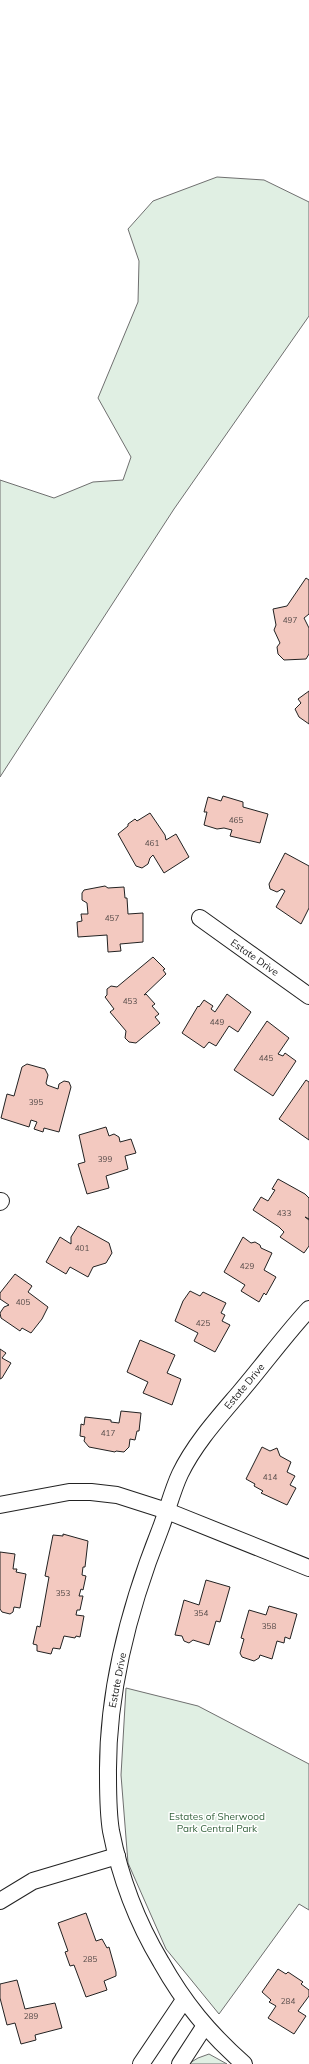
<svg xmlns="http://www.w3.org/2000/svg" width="309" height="2064" font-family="Mulish,sans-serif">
<rect width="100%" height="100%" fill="#fff"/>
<g fill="#e0efe3" stroke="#6f6f6f">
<polygon points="217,177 264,180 309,202 309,316 174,509 0,777 0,480 54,498 93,482 123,480 131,457 98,398 138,302 139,261 128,229 153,201"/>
<polygon points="126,1688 198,1706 309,1764 309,1910 299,1904 219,2014 166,1949 128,1863 121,1775"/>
<polygon points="209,2054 227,2064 188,2064 198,2058"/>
</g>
<g fill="#f3c9c0" stroke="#222">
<polygon points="306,578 309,580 309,614 304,618 309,628 309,654 306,659 284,660 278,654 277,647 280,643 274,630 276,625 273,609 287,606"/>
<polygon points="309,691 309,724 299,717 295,709 301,703 298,699"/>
<polygon points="223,796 243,802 243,807 268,814 260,843 230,836 232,830 224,828 217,829 204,825 207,812 204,812 208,797 221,801"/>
<polygon points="150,813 165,835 166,840 176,834 189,857 164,873 153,855 150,858 148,864 142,868 136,866 118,834 128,826 128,824 135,819 137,821"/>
<polygon points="285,853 309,866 309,908 301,924 276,907 285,891 282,889 277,892 270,889 269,884"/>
<polygon points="105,886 108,888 124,887 125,898 127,898 128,914 143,913 143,942 120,944 121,951 108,952 107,935 78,937 77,922 82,921 81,914 88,914 87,903 82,900 82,893 84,890"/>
<polygon points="153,957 165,969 163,970 166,974 144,995 146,994 155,1004 152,1006 159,1014 155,1017 160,1023 136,1043 129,1042 125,1038 126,1031 110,1012 114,1009 105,997 107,995 107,989 111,986 117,987"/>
<polygon points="227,994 251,1012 238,1032 229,1026 216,1046 209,1042 204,1048 182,1033 198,1006 199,1007 204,1000 213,1006 211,1009 215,1012"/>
<polygon points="267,1021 289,1038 278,1054 283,1056 285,1053 296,1061 273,1096 234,1070"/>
<polygon points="27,1064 45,1069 48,1075 46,1083 47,1085 58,1089 59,1084 64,1081 69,1082 71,1087 59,1132 44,1128 43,1132 34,1129 37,1122 31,1120 29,1127 1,1118 7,1094 14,1096 22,1067"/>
<polygon points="306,1080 309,1082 309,1140 279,1119"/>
<polygon points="106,1127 109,1136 114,1134 119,1137 120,1142 131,1139 136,1153 125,1156 128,1169 106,1176 109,1188 87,1194 78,1164 85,1162 79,1135"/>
<polygon points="278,1179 305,1194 309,1198 309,1219 305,1217 309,1220 309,1246 304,1253 280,1237 284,1232 279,1227 253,1210 261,1197 268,1201 275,1190 272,1189"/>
<polygon points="78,1226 109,1243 112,1253 106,1263 93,1267 88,1277 70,1267 66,1274 46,1262 60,1237 71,1244 71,1237"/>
<polygon points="243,1237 251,1243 255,1242 260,1245 261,1248 272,1253 264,1270 276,1277 266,1295 264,1293 259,1302 241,1291 245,1285 224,1272"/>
<polygon points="15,1274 32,1286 28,1292 48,1307 42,1319 31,1333 22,1328 20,1331 1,1318 0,1313 4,1307 9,1305 0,1299 0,1293"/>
<polygon points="190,1291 200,1296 203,1292 226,1303 221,1313 225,1315 222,1321 230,1325 215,1352 194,1341 198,1333 175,1321 183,1301"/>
<polygon points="140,1340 175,1355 167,1373 181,1379 172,1405 143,1393 148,1382 127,1372"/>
<polygon points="0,1349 6,1353 2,1358 11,1363 2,1378 0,1379"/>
<polygon points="121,1411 141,1413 139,1431 137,1431 135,1440 130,1439 129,1447 124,1452 116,1451 115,1452 89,1447 84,1441 85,1437 80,1436 81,1424 84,1425 85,1417 111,1420 111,1422 119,1423"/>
<polygon points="262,1447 270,1451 277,1448 280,1456 291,1462 287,1472 295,1476 290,1485 296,1488 287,1505 261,1493 263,1491 254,1486 255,1484 246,1479"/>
<polygon points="63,1534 88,1541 85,1567 83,1567 82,1575 86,1576 83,1590 81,1589 79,1596 83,1596 80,1610 77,1610 76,1615 84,1616 80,1637 76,1636 75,1638 64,1636 60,1649 53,1648 51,1654 37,1651 37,1645 33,1644 37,1626 40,1627 49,1577 45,1576 53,1535 63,1536"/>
<polygon points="0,1552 15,1554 13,1569 17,1569 16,1572 26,1574 20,1608 14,1607 13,1612 10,1614 2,1612 0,1609"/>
<polygon points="206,1580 230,1587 220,1622 216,1621 209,1645 193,1640 189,1643 184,1641 182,1636 175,1635 184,1600 199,1605"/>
<polygon points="269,1606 297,1614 290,1639 285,1637 284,1643 277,1641 272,1659 260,1655 259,1658 254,1661 242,1657 240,1653 244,1639 241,1638 249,1610 266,1615"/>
<polygon points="86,1913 96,1941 102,1939 107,1948 109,1947 116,1972 116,1976 104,1981 107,1990 86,1997 74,1965 70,1966 65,1952 68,1951 58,1923"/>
<polygon points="278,1969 286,1974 288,1972 303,1982 301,1984 309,1990 309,1996 298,2011 306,2016 294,2034 268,2018 276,2006 269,2002 271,2000 262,1992"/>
<polygon points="17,1980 25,2009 55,2003 62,2028 35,2035 36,2040 21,2044 15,2023 7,2025 0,1998 0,1984"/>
</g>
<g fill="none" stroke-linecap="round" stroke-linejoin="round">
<g stroke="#222" stroke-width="18">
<g id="minor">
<polyline points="200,918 309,996"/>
<polyline points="0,1202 1,1201"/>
<polyline points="0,1505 69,1492 91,1492 117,1495 167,1511 309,1568"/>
<polyline points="0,1901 33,1881 117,1856"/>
<polyline points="141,2064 184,2000"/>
<polyline points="180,2064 204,2027"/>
<path d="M244,2064C209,2033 184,2003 161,1962C137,1922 120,1877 111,1831C108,1813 108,1794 108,1775C107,1691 129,1608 160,1530C167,1512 172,1491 180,1474C195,1443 219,1417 241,1391C264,1364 285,1335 309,1309"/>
</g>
</g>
<use href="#minor" stroke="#fff" stroke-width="16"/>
</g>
<g text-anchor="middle" stroke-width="3" stroke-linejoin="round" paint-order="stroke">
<g font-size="8" fill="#564c4a">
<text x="290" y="623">497</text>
<text x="236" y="823">465</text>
<text x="152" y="846">461</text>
<text x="112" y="921">457</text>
<text x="130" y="1004">453</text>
<text x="217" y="1025">449</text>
<text x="266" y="1061">445</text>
<text x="36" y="1105">395</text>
<text x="105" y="1162">399</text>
<text x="284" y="1216">433</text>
<text x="82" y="1251">401</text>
<text x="247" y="1269">429</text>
<text x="23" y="1305">405</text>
<text x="203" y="1326">425</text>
<text x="108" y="1436">417</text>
<text x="270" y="1480">414</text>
<text x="63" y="1596">353</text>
<text x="201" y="1616">354</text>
<text x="269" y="1629">358</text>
<text x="90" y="1962">285</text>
<text x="288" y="2004">284</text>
<text x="31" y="2019">289</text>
</g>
<g font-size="10" fill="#222" stroke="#fff">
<text transform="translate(255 957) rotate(35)" y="4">Estate Drive</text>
<text transform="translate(244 1386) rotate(-50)" y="4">Estate Drive</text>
<text transform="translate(117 1680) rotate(-79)" y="4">Estate Drive</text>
</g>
<g font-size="10" fill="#2f5e38" stroke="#fff">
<text x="217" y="1820">Estates of Sherwood<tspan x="217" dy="12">Park Central Park</tspan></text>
</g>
</g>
</svg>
